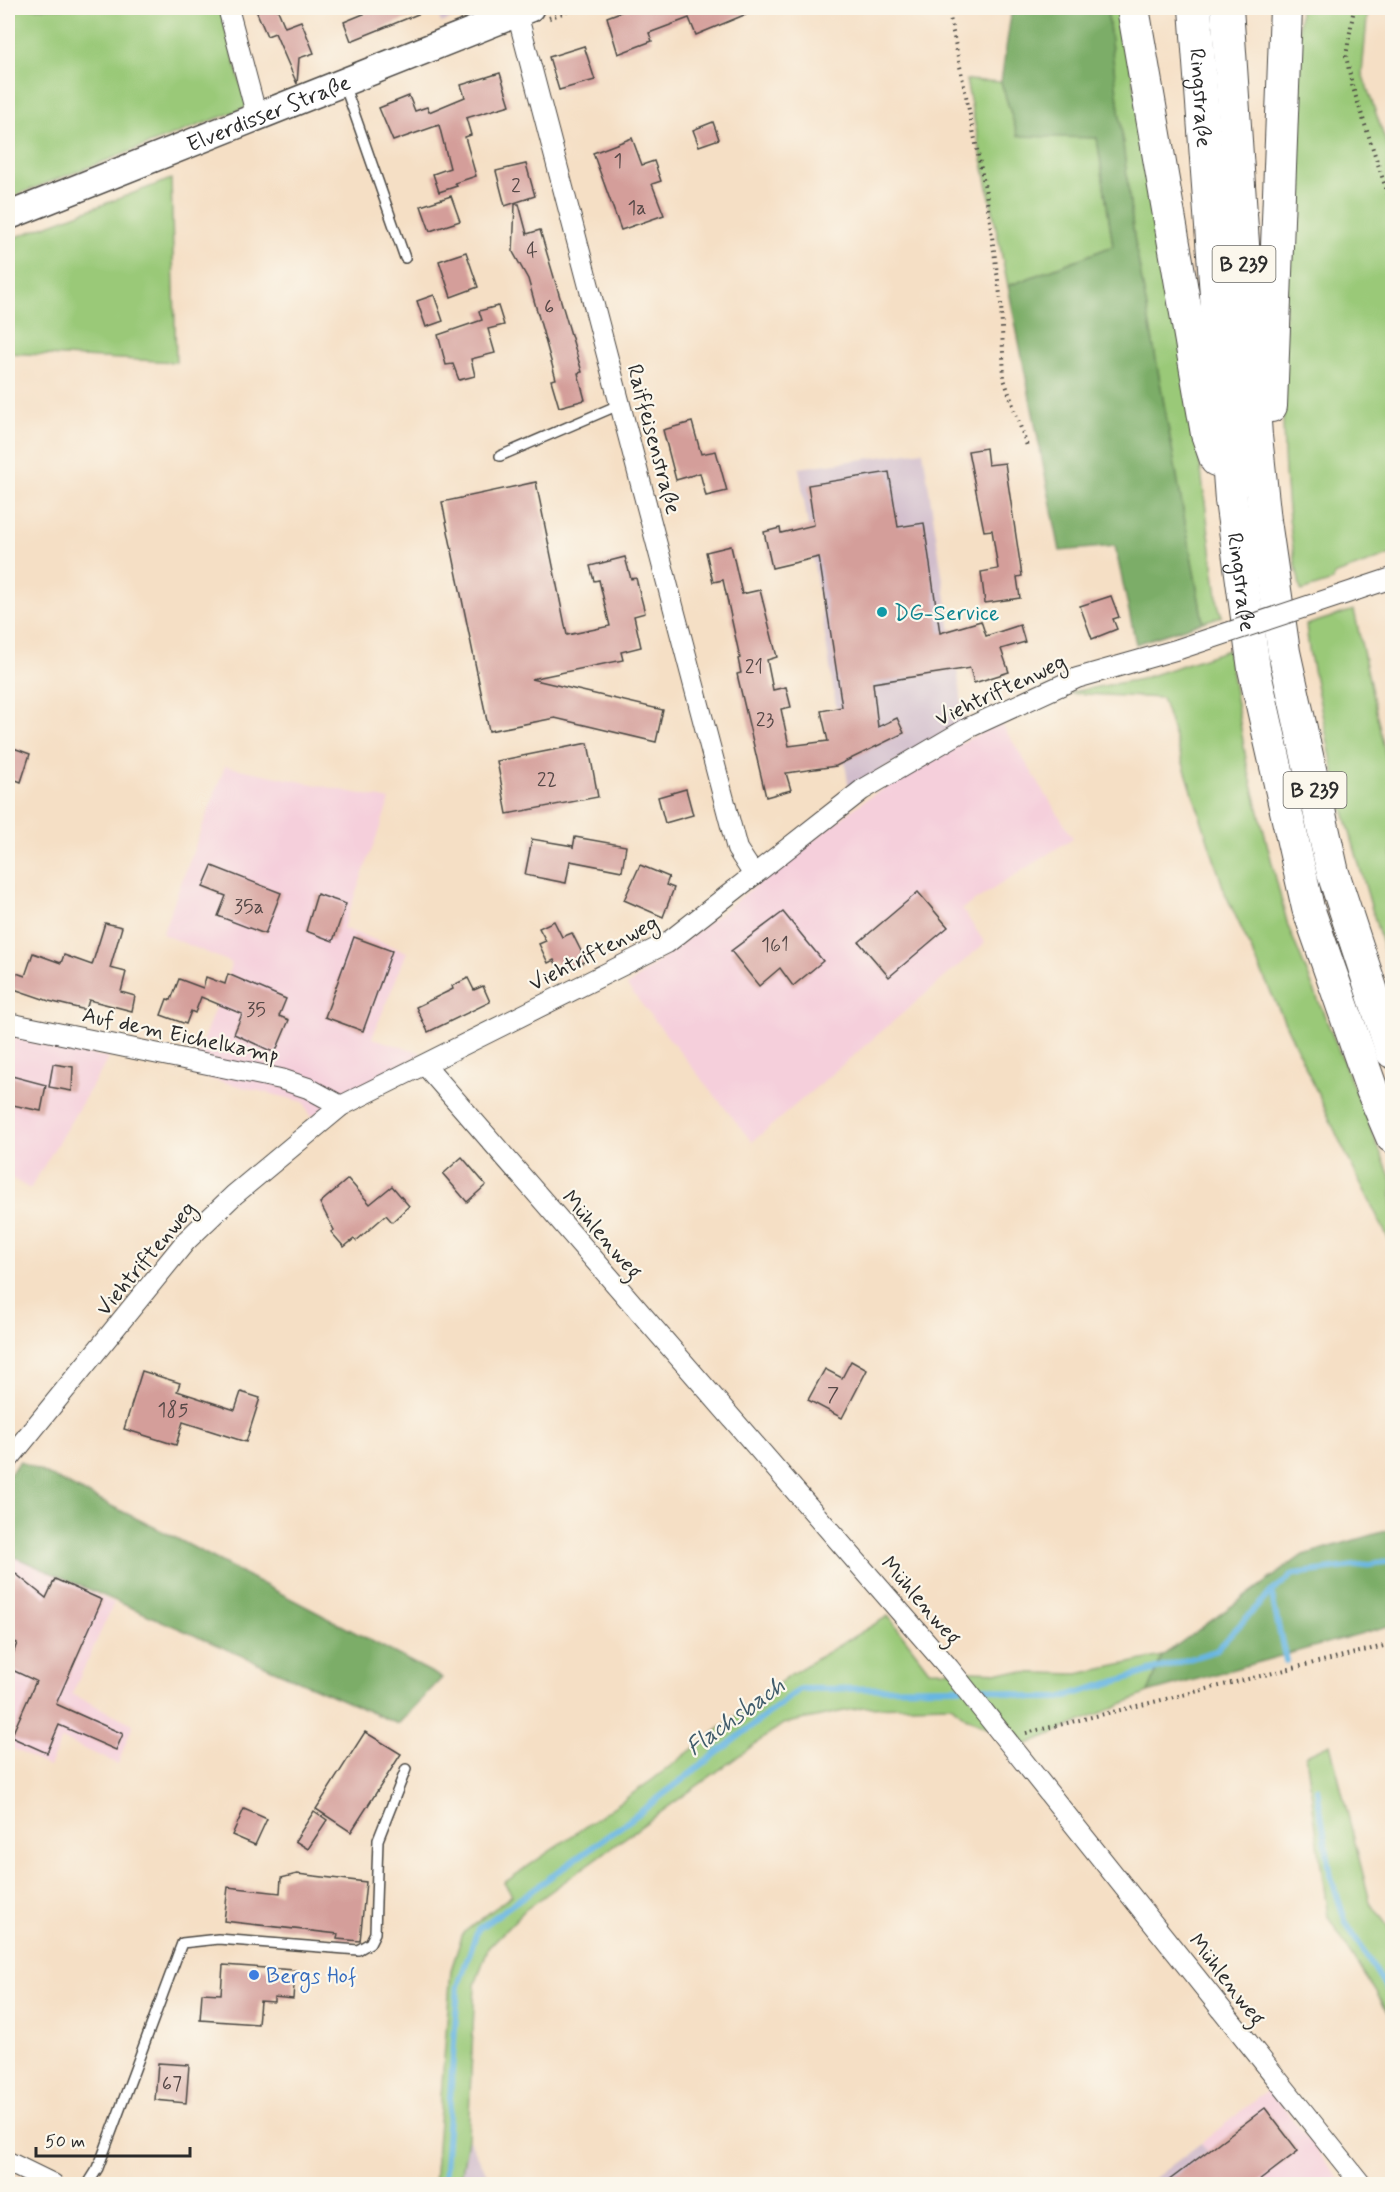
<svg xmlns="http://www.w3.org/2000/svg" width="1400" height="2192" font-family="Mynerve,sans-serif">
<rect width="100%" height="100%" fill="#fbf7ec"/>
<filter id="ink" filterUnits="userSpaceOnUse"><feTurbulence type="fractalNoise" baseFrequency=".0167" numOctaves="2"/><feDisplacementMap in="SourceGraphic" scale="12" xChannelSelector="R" yChannelSelector="G"/><feConvolveMatrix kernelMatrix="1 2 1 2 8 2 1 2 1" color-interpolation-filters="sRGB"/></filter>
<filter id="wash" filterUnits="userSpaceOnUse"><feTurbulence type="fractalNoise" baseFrequency=".008" numOctaves="4" result="noise"/><feDisplacementMap in="SourceGraphic" scale="24" xChannelSelector="R" yChannelSelector="G"/><feGaussianBlur stdDeviation="1.35" result="paint"/><feColorMatrix in="noise" values="0 0 0 0 0 0 0 0 0 0 0 0 0 0 0 0 0 1.4 0 .05"/><feComposite in="paint" operator="in"/></filter>
<g filter="url(#wash)">
<rect width="100%" height="100%" fill="#f5dfc5"/>
<g fill="#f5cfdb">
<polygon points="1001,723 1073,838 962,909 985,943 752,1142 627,986 865,800 949,749"/>
<polygon points="225,766 390,800 343,928 407,952 372,1038 422,1053 311,1117 304,1102 190,1074 232,963 162,934"/>
<polygon points="8,1036 109,1058 30,1189 8,1176"/>
<polygon points="8,1554 114,1603 72,1694 133,1724 118,1764 62,1739 49,1767 8,1746 8,1723 18,1693 8,1689"/>
<polygon points="1269,2089 1343,2184 1234,2184 1201,2143"/>
</g>
<g fill="#d1bdcc">
<polygon points="437,8 480,8 441,23"/>
<polygon points="923,451 965,722 849,789 799,468"/>
<polygon points="468,2138 489,2177 494,2184 460,2184"/>
<polygon points="1201,2143 1234,2184 1147,2184"/>
</g>
<g fill="#9ac978" stroke="#627a52" stroke-width="1.5">
<polygon points="8,8 220,8 247,107 8,198"/>
<polygon points="1107,8 1120,8 1193,408 1218,604 1222,616 1203,622 1134,237"/>
<path d="M1300,8H1368L1362,73L1392,160V554L1334,575L1333,581L1301,591C1277,482 1282,372 1287,261C1292,177 1296,92 1300,8Z"/>
<polygon points="966,80 1001,82 1018,136 1097,137 1113,246 1008,286"/>
<polygon points="171,179 176,362 8,353 8,240"/>
<polygon points="1354,610 1392,785 1392,979 1338,791 1309,650 1306,625"/>
<polygon points="1228,650 1247,765 1288,926 1392,1181 1392,1246 1342,1146 1225,893 1162,698 1065,693 1141,679"/>
<polygon points="888,1616 929,1670 1078,1674 1162,1656 1148,1693 1026,1745 967,1718 951,1705 863,1707 783,1724 525,1910 488,1948 475,1985 468,2138 460,2184 434,2184 451,1970 463,1933 512,1895 504,1883 652,1780 791,1674"/>
<polygon points="1330,1744 1370,1902 1392,1932 1392,2018 1328,1917 1306,1755"/>
</g>
<g fill="#7bad68" stroke="#536c4a" stroke-width="1.5">
<polygon points="1012,8 1107,8 1134,237 1203,622 1136,644 1115,546 1060,551 1008,286 1113,246 1097,138 1018,136 1001,82"/>
<polygon points="20,1461 166,1533 442,1678 398,1724 8,1554 8,1476"/>
<polygon points="1392,1529 1392,1625 1148,1693 1162,1656 1303,1555"/>
</g>
<g fill="none" stroke-linecap="round" stroke-linejoin="round">
<g stroke="#68b6e2" stroke-width="6">
<polyline points="1271,1592 1286,1661"/>
<polyline points="971,1688 988,1688 1032,1698 1060,1698 1134,1676 1215,1651 1271,1592 1294,1574 1392,1561"/>
<polyline points="1317,1789 1331,1877 1346,1923 1392,1997"/>
<polyline points="444,2184 458,1986 478,1929 630,1820 800,1689 961,1688"/>
</g>
</g>
<g id="blocks">
<g fill="#d49e9a">
<polygon points="255,8 277,8 285,27 301,21 314,53 299,58 297,84 275,33 267,36"/>
<polygon points="378,8 433,8 351,41 344,22"/>
<polygon points="631,8 761,8 696,35 689,18 649,33 652,41 618,54 607,17"/>
<polygon points="584,46 595,80 559,90 549,57"/>
<polygon points="500,73 510,105 466,118 471,135 465,137 476,176 455,183 457,186 439,192 433,174 450,168 439,125 393,141 379,108 409,96 415,111 427,107 429,112 465,97 461,85"/>
<polygon points="713,122 719,139 699,146 693,130"/>
<polygon points="632,138 642,165 654,161 661,181 652,184 664,215 621,230 593,153"/>
<polygon points="526,164 535,196 505,206 496,171"/>
<polygon points="451,196 460,221 430,231 421,206"/>
<polygon points="515,204 519,204 527,234 540,230 582,372 578,373 585,400 559,407 551,380 556,379 541,325 528,279 513,252"/>
<polygon points="466,252 478,287 451,297 439,261"/>
<polygon points="434,295 443,321 426,327 417,301"/>
<polygon points="498,306 504,325 488,329 495,353 471,359 475,376 459,380 453,364 446,365 438,335 482,320 479,311"/>
<polygon points="692,422 701,454 716,451 727,491 706,496 700,473 676,480 663,430"/>
<polygon points="986,448 988,465 1005,463 1022,576 1017,577 1020,598 985,603 981,572 998,569 992,530 984,531 968,451"/>
<polygon points="889,472 898,527 924,523 940,633 981,621 986,636 1020,625 1025,642 1001,649 1009,672 974,683 970,668 873,683 878,727 897,718 904,733 836,766 786,773 791,790 766,797 737,674 741,673 738,659 740,658 723,580 713,582 706,552 731,546 742,594 760,590 777,657 767,660 773,690 786,687 791,707 781,709 789,746 828,741 821,711 842,707 819,557 772,568 764,532 780,528 781,533 814,525 808,485"/>
<polygon points="536,482 567,635 610,626 599,580 594,581 590,566 625,557 631,579 636,578 645,613 634,616 641,647 621,652 623,660 531,679 663,710 656,742 555,718 489,731 442,502"/>
<polygon points="1111,596 1119,617 1113,619 1117,629 1092,639 1080,606"/>
<polygon points="588,743 598,797 507,814 497,761"/>
<polygon points="8,746 30,754 21,782 8,777"/>
<polygon points="686,789 693,815 665,823 658,797"/>
<polygon points="575,837 626,846 622,871 570,861 566,883 525,875 532,839 573,846 573,848"/>
<polygon points="640,865 669,877 666,885 674,888 663,917 624,900"/>
<polygon points="212,866 281,893 265,934 218,916 226,896 203,887"/>
<polygon points="918,892 948,927 889,977 859,942"/>
<polygon points="317,894 346,904 333,941 306,931"/>
<polygon points="783,912 823,961 793,986 780,968 759,986 731,951"/>
<polygon points="554,921 562,937 572,933 586,961 561,973 554,960 548,963 539,944 546,941 539,928"/>
<polygon points="105,923 122,927 110,968 126,972 121,992 135,996 132,1011 89,1000 86,1010 49,1001 8,987 8,970 25,976 33,953 61,963 64,955 92,965"/>
<polygon points="354,937 392,951 363,1031 325,1017"/>
<polygon points="228,974 286,999 279,1016 289,1020 275,1053 234,1034 242,1014 201,997 195,1013 191,1011 186,1024 161,1015 167,999 171,1000 179,979 203,988 206,977 225,984"/>
<polygon points="468,978 474,990 483,986 490,1002 428,1032 416,1007 453,989 452,986"/>
<polygon points="53,1064 73,1067 72,1091 49,1087"/>
<polygon points="8,1075 46,1085 41,1111 8,1104"/>
<polygon points="462,1157 486,1185 467,1202 443,1174"/>
<polygon points="348,1179 370,1204 392,1186 409,1206 392,1222 386,1215 356,1241 354,1239 344,1247 331,1232 334,1230 320,1203"/>
<polygon points="851,1361 867,1370 842,1418 808,1400 825,1369 842,1378"/>
<polygon points="142,1371 180,1383 177,1391 235,1410 241,1392 260,1398 246,1442 183,1422 176,1445 124,1429"/>
<polygon points="16,1574 46,1598 55,1579 102,1600 56,1704 123,1734 116,1750 59,1725 47,1753 11,1737 36,1681 8,1668 17,1643 8,1639 8,1584"/>
<polygon points="365,1732 401,1754 351,1832 316,1809"/>
<polygon points="244,1809 267,1819 255,1845 232,1835"/>
<polygon points="314,1811 327,1820 308,1849 295,1841"/>
<polygon points="297,1874 366,1882 360,1941 337,1939 338,1934 224,1921 228,1887 280,1893 281,1878"/>
<polygon points="223,1965 295,1970 293,1999 274,1997 274,2002 260,2001 258,2024 200,2020 202,1993 221,1994"/>
<polygon points="158,2063 189,2065 186,2103 155,2100"/>
<polygon points="1265,2108 1298,2151 1255,2184 1164,2184"/>
</g>
</g>
</g>
<g filter="url(#ink)">
<use href="#blocks" fill-opacity="0" stroke="#494642" stroke-width="1.5"/>
<g fill="none" stroke-linecap="round" stroke-linejoin="round">
<g stroke="#494642" stroke-width="12">
<g id="service">
<polyline points="344,84 405,258"/>
<polyline points="500,456 621,404"/>
<polyline points="88,2184 98,2168 182,1943 218,1939 358,1950 370,1943 375,1933 378,1840 406,1769"/>
</g>
</g>
<g stroke="#494642" stroke-width="22">
<g id="minor">
<polyline points="228,8 257,117"/>
<polyline points="517,13 737,849 754,875"/>
<polyline points="1356,590 1392,578"/>
<polyline points="8,1023 281,1079 308,1088 341,1106"/>
<polyline points="425,1065 949,1668 1361,2184"/>
<polyline points="8,1460 186,1241 234,1195 341,1106 667,943 862,790 968,728 1077,678 1179,649"/>
<polyline points="8,2162 53,2184"/>
</g>
</g>
<g stroke="#494642" stroke-width="30">
<g id="secondary">
<path id="s1" d="M8,216L530,8"/>
</g>
</g>
<g stroke="#494642" stroke-width="34">
<g id="trunk">
<polyline points="1133,8 1207,434 1216,460"/>
<path id="s2" d="M1195,8L1231,500L1254,669L1308,908L1372,1090L1392,1137"/>
<polyline points="1227,8 1256,436 1265,521 1284,652 1333,873 1392,1052"/>
<polyline points="1271,406 1286,8"/>
</g>
</g>
<g stroke="#494642" stroke-width="4" stroke-dasharray="1.5 4.5" stroke-linecap="butt">
<polyline points="948,8 986,193 1001,302 1004,379 1027,446"/>
<polyline points="1354,8 1346,56 1352,85 1392,207"/>
<polyline points="549,18 577,8"/>
<polyline points="1026,1733 1392,1644"/>
</g>
<use href="#service" stroke="#fff" stroke-width="9"/>
<use href="#minor" stroke="#fff" stroke-width="20"/>
<use href="#secondary" stroke="#fff" stroke-width="27"/>
<use href="#trunk" stroke="#fff" stroke-width="32"/>
<g stroke="#494642" stroke-width="22" stroke-linecap="butt">
<polyline id="minor-bridge" points="1179,649 1356,590"/>
</g>
<use href="#minor-bridge" stroke="#fff" stroke-width="20"/>
</g>
</g>
<circle fill="#0f9aa8" stroke="#fbf7ec" stroke-width="2" cx="882" cy="612" r="6"/>
<circle fill="#3f7fe0" stroke="#fbf7ec" stroke-width="2" cx="254" cy="1975" r="6"/>
<g text-anchor="middle" stroke-width="4.5" stroke-linejoin="round" paint-order="stroke">
<g font-size="20" fill="#554847">
<text x="618" y="167">1</text>
<text x="516" y="192">2</text>
<text x="637" y="214">1a</text>
<text x="532" y="257">4</text>
<text x="549" y="313">6</text>
<text x="754" y="673">21</text>
<text x="765" y="726">23</text>
<text x="547" y="786">22</text>
<text x="249" y="913">35a</text>
<text x="775" y="951">161</text>
<text x="256" y="1016">35</text>
<text x="833" y="1401">7</text>
<text x="173" y="1416">185</text>
<text x="172" y="2090">67</text>
</g>
<g fill="#fbf7ec" stroke="#696865" stroke-width="1.5">
<rect x="1212.5" y="246" width="63" height="36" rx="4.5"/>
<rect x="1283.5" y="772" width="63" height="36" rx="4.5"/>
</g>
<g font-size="21" font-weight="bold" fill="#2b2b2b">
<text x="1244" y="271">B 239</text>
<text x="1315" y="797">B 239</text>
</g>
<g font-size="22" fill="#2b2b2b" stroke="#fbf7ec">
<text dy="8" stroke="none"><textPath href="#s2" startOffset="90">Ringstraße</textPath></text>
<text dy="8" stroke="none"><textPath href="#s1" startOffset="280">Elverdisser Straße</textPath></text>
<text transform="translate(655 439) rotate(75)" y="8">Raiffeisenstraße</text>
<text dy="8" stroke="none"><textPath href="#s2" startOffset="576">Ringstraße</textPath></text>
<text transform="translate(1000 689) rotate(-25)" y="8">Viehtriftenweg</text>
<text transform="translate(593 952) rotate(-27)" y="8">Viehtriftenweg</text>
<text transform="translate(181 1034) rotate(12)" y="8">Auf dem Eichelkamp</text>
<text transform="translate(603 1234) rotate(49)" y="8">Mühlenweg</text>
<text transform="translate(145 1258) rotate(-50)" y="8">Viehtriftenweg</text>
<text transform="translate(922 1600) rotate(49)" y="8">Mühlenweg</text>
<text transform="translate(1228 1979) rotate(52)" y="8">Mühlenweg</text>
</g>
<g font-size="22" fill="#0d838f" stroke="#fbf7ec" text-anchor="start">
<text x="894" y="620">DG-Service</text>
</g>
<g font-size="22" fill="#366cbe" stroke="#fbf7ec" text-anchor="start">
<text x="266" y="1983">Bergs Hof</text>
</g>
<g font-size="24" font-style="italic" fill="#405c6b" stroke="#fbf7ec">
<text transform="translate(735 1716) rotate(-36)" y="8">Flachsbach</text>
</g>
</g>
<rect width="1400" height="2192" fill="none" stroke="#fbf7ec" stroke-width="30"/>
<path d="M36 2147v9h154v-9" fill="none" stroke="#2b2b2b" stroke-width="3"/>
<text x="45" y="2147" font-size="18" fill="#2b2b2b" stroke="#fbf7ec" stroke-width="4.5" paint-order="stroke">50 m</text>
</svg>
